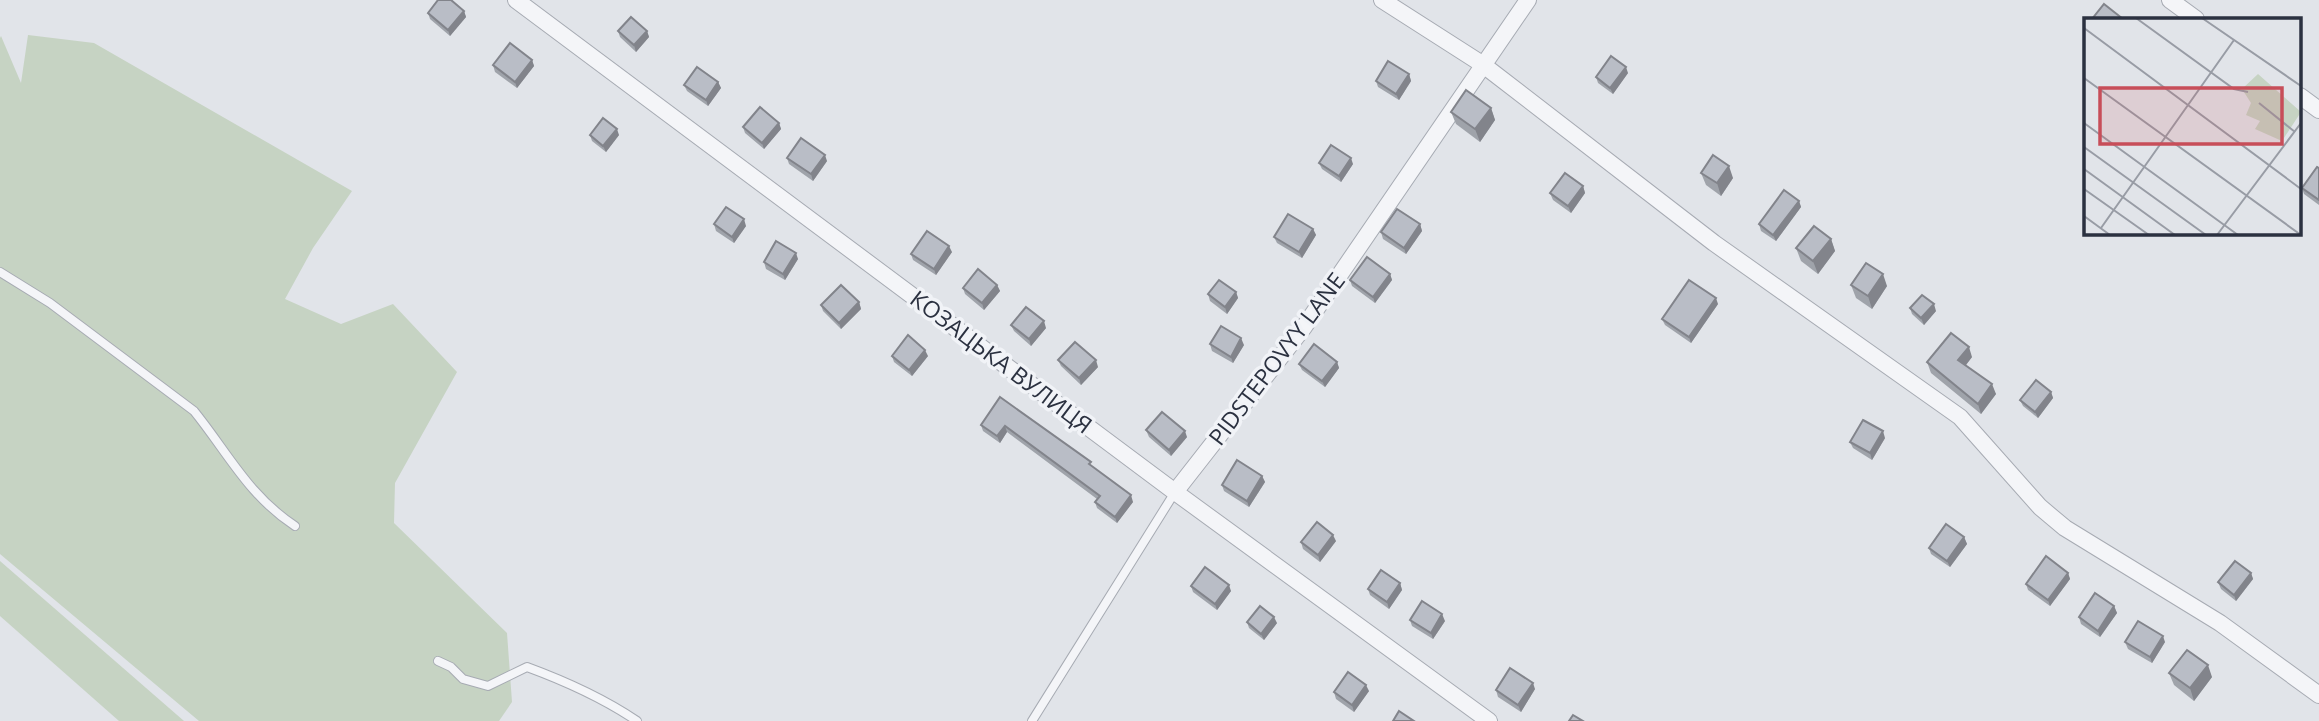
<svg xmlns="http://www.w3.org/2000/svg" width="2319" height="721" font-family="'Open Sans',sans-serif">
<rect width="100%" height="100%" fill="#e1e4e9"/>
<g fill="#c6d3c3">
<polygon points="28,35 94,43 352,191 313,248 285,299 341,324 393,304 457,372 395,483 394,523 507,633 512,702 499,721 199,721 0,554 0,38 1,36 21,83"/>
<polygon points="0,561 184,721 119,721 0,616"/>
</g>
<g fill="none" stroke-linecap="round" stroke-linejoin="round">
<g stroke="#a7abb3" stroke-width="10">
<g id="service">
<path d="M0,272L50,303L194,411C228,453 248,495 295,526"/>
<path d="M438,661L451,667L463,679L488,686L527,667C565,681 603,698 637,721"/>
<polyline points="1032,721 1175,492"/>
</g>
</g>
<g stroke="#a7abb3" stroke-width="18">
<g id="minor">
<polyline points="516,0 1175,492 1489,721"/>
<polyline points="1382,0 1482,64 1714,243 1960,417 2040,507 2065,528 2220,623 2319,695"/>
<polyline points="2170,0 2196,19"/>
<polyline points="2300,96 2319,110"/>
<polyline points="1175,492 1304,327 1528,0"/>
</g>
</g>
<use href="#service" stroke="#f4f5f8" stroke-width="8"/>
<use href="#minor" stroke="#f4f5f8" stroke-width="16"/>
</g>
<g fill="#9fa3aa">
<polygon points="464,11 466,17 450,36 430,19 428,13"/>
<polygon points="618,31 647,31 649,37 636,52 620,37"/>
<polygon points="532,60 534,66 517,88 495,72 493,65"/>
<polygon points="1628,73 1613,94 1598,83 1596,77"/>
<polygon points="1409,74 1411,81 1399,100 1378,87 1376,81"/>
<polygon points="718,82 721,88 708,106 687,91 684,85"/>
<polygon points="1491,108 1495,120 1480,142 1456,124 1451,112"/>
<polygon points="779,123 781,129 764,149 745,133 743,127"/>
<polygon points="590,135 619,135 606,152 592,141"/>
<polygon points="787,158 827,161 813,181 789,164"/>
<polygon points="1319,163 1353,164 1341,182 1322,169"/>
<polygon points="2319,168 2319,205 2304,194 2302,188"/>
<polygon points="1701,173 1733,178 1721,196 1706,185"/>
<polygon points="1583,186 1585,193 1571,213 1553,200 1550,193"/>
<polygon points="1799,201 1801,207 1776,241 1761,231 1759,224"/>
<polygon points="714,224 746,226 734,243 716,231"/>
<polygon points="1420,224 1422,231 1406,254 1383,239 1381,232"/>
<polygon points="1313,229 1316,235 1302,258 1277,243 1274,237"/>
<polygon points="1831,239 1835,251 1818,274 1801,261 1796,248"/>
<polygon points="952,252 936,275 913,260 911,254"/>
<polygon points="798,259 785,280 766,269 764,262"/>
<polygon points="1390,274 1392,280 1375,303 1352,286 1350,280"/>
<polygon points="997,285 1000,291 984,310 965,294 963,288"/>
<polygon points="1851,285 1887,286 1872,309 1856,298"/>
<polygon points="1236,292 1238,298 1227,314 1210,301 1208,294"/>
<polygon points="859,302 861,309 841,329 823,311 821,305"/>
<polygon points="1718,304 1691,343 1665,325 1662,319"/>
<polygon points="1910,308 1936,311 1924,325 1912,314"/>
<polygon points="1011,325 1046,328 1031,346 1014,331"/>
<polygon points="1210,344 1244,345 1233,363 1212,351"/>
<polygon points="892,356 928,356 912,376 894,362"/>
<polygon points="1972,357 1966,365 1996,394 1981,414 1931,373 1927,362"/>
<polygon points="1058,360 1098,367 1081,385 1061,366"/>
<polygon points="1337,362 1339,368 1325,387 1302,370 1299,364"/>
<polygon points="2051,392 2053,398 2038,418 2023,406 2020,400"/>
<polygon points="1000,397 1092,467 1133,502 1117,523 1097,508 1095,502 1097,499 1007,432 1000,443 983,431 981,425"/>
<polygon points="1146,430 1187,437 1171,456 1149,437"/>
<polygon points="1885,438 1872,460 1853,448 1850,442"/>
<polygon points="1262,476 1265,482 1249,507 1224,491 1222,485"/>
<polygon points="1964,537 1967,544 1950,567 1931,554 1929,548"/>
<polygon points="1336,541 1320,562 1303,549 1301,542"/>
<polygon points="2068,573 2070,579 2050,606 2028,590 2026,584"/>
<polygon points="2251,573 2253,579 2236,601 2221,589 2218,582"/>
<polygon points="1400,583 1402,590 1389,609 1370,595 1368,589"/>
<polygon points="1191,586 1231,591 1217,610 1193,592"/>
<polygon points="2114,606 2117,613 2100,637 2081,624 2079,617"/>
<polygon points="1410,620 1445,621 1433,639 1412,626"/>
<polygon points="1247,622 1277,623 1264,640 1249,628"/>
<polygon points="2125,642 2165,642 2152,663 2128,649"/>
<polygon points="2169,673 2212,677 2194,701 2174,685"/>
<polygon points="1535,689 1521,712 1498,697 1496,690"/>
<polygon points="1369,691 1354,712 1336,699 1334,692"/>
</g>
<g fill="#82848b">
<polygon points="464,11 466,17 450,36 448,30"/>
<polygon points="647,31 649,37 636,52 634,45"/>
<polygon points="532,60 534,66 517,88 515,82"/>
<polygon points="1626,67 1628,73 1613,94 1610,88"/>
<polygon points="1409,74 1411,81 1399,100 1396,94"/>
<polygon points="718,82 721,88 708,106 706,100"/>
<polygon points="1491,108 1495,120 1480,142 1475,129"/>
<polygon points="779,123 781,129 764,149 762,143"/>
<polygon points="617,129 619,135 606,152 603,146"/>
<polygon points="825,155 827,161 813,181 811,174"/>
<polygon points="1351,158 1353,164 1341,182 1339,176"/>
<polygon points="1729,166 1733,178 1721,196 1717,183"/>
<polygon points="1583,186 1585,193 1571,213 1568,206"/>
<polygon points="1799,201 1801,207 1776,241 1773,235"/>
<polygon points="744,219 746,226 734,243 732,237"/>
<polygon points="1420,224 1422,231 1406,254 1404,248"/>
<polygon points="1313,229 1316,235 1302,258 1299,252"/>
<polygon points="1831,239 1835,251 1818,274 1813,261"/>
<polygon points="949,246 952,252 936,275 934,269"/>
<polygon points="796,253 798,259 785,280 783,274"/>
<polygon points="1390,274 1392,280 1375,303 1373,297"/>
<polygon points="1883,274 1887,286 1872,309 1868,296"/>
<polygon points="997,285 1000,291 984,310 982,303"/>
<polygon points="1236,292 1238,298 1227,314 1225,307"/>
<polygon points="1716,298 1718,304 1691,343 1689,337"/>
<polygon points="859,302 861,309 841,329 839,323"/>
<polygon points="1934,304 1936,311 1924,325 1921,318"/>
<polygon points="1044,321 1046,328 1031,346 1029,339"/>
<polygon points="1241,338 1244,345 1233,363 1231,357"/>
<polygon points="1969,347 1972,357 1962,370 1958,360"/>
<polygon points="925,350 928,356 912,376 909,370"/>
<polygon points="1096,360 1098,367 1081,385 1079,378"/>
<polygon points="1337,362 1339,368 1325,387 1322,381"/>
<polygon points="1992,384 1996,394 1981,414 1978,404"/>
<polygon points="2051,392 2053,398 2038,418 2035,412"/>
<polygon points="1005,426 1007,432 1000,443 997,436"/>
<polygon points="1185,431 1187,437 1171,456 1169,450"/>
<polygon points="1883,431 1885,438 1872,460 1870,453"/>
<polygon points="1262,476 1265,482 1249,507 1247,501"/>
<polygon points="1131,495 1133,502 1117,523 1115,517"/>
<polygon points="1333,535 1336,541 1320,562 1318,555"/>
<polygon points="1964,537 1967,544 1950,567 1947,561"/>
<polygon points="2068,573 2070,579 2050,606 2048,600"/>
<polygon points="2251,573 2253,579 2236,601 2234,595"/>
<polygon points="1400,583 1402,590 1389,609 1387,602"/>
<polygon points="1229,585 1231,591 1217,610 1215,604"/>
<polygon points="2114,606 2117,613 2100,637 2098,631"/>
<polygon points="1442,614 1445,621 1433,639 1431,633"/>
<polygon points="1274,617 1277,623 1264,640 1261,634"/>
<polygon points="2163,636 2165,642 2152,663 2150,657"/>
<polygon points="2208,665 2212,677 2194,701 2190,688"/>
<polygon points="1533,683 1535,689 1521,712 1518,705"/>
<polygon points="1366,685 1369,691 1354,712 1352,705"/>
</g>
<g fill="#b9bdc6" stroke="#82848b" stroke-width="2">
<polygon points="438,0 451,0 464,11 448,30 428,13"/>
<polygon points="2104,4 2123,19 2092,19"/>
<polygon points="631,17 647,31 634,45 618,31"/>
<polygon points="510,43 532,60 515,82 493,65"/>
<polygon points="1611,56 1626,67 1610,88 1596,77"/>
<polygon points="1388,61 1409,74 1396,94 1376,81"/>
<polygon points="697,67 718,82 706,100 684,85"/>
<polygon points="1466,90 1491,108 1475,129 1451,112"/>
<polygon points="760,107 779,123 762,143 743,127"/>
<polygon points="603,118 617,129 603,146 590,135"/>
<polygon points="801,138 825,155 811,174 787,158"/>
<polygon points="1331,145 1351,158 1339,176 1319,163"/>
<polygon points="1713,155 1729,166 1717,183 1701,173"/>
<polygon points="2317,167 2319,168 2319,200 2302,188"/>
<polygon points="1565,173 1583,186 1568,206 1550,193"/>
<polygon points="1784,190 1799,201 1773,235 1759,224"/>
<polygon points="726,207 744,219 732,237 714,224"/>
<polygon points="1397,209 1420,224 1404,248 1381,232"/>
<polygon points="1288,214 1313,229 1299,252 1274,237"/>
<polygon points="1814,226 1831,239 1813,261 1796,248"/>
<polygon points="927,231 949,246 934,269 911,254"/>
<polygon points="776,241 796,253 783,274 764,262"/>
<polygon points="1367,257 1390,274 1373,297 1350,280"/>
<polygon points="1866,263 1883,274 1868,296 1851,285"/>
<polygon points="978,269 997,285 982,303 963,288"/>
<polygon points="1219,280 1236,292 1225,307 1208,294"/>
<polygon points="1689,280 1716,298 1689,337 1662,319"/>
<polygon points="841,285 859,302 839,323 821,305"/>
<polygon points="1922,295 1934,304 1921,318 1910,308"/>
<polygon points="1026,307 1044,321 1029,339 1011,325"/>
<polygon points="1221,326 1241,338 1231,357 1210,344"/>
<polygon points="1951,333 1969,347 1958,360 1992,384 1978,404 1927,362"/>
<polygon points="908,335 925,350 909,370 892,356"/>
<polygon points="1075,342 1096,360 1079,378 1058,360"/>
<polygon points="1314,344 1337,362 1322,381 1299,364"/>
<polygon points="2036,380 2051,392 2035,412 2020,400"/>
<polygon points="1000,397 1091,462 1089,464 1131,495 1115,517 1095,502 1100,496 1005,426 997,436 981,425"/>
<polygon points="1162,412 1185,431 1169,450 1146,430"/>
<polygon points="1863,420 1883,431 1870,453 1850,442"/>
<polygon points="1237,460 1262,476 1247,501 1222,485"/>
<polygon points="1317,522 1333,535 1318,555 1301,542"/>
<polygon points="1946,524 1964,537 1947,561 1929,548"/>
<polygon points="2046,556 2068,573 2048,600 2026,584"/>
<polygon points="2235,561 2251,573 2234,595 2218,582"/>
<polygon points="1205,567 1229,585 1215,604 1191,586"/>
<polygon points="1381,570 1400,583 1387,602 1368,589"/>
<polygon points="2095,593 2114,606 2098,631 2079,617"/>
<polygon points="1422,601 1442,614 1431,633 1410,620"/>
<polygon points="1260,606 1274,617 1261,634 1247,622"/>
<polygon points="2138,621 2163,636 2150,657 2125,642"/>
<polygon points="2187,650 2208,665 2190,688 2169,673"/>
<polygon points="1510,668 1533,683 1518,705 1496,690"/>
<polygon points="1348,672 1366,685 1352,705 1334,692"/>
<polygon points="1399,711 1414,721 1393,721"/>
<polygon points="1573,715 1583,721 1569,721"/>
</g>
<g text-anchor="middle" stroke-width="7" stroke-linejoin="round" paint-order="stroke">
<g font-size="23" fill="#2b3140" stroke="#f1f3f7">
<text transform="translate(1277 359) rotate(-53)" y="8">PIDSTEPOVYY LANE</text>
<text transform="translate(1001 362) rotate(37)" y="8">КОЗАЦЬКА ВУЛИЦЯ</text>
</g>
</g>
<g transform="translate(2084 18)">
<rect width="217" height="217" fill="#e1e4e9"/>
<path d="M174,56L217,94L198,123L171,111L176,103L162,97L167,85L158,71Z" fill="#c6d3c3"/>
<path fill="none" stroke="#989ca5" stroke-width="2" d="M52,0L150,71L164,74M118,0L217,68M0,10L217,171M0,60L217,217M175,85L211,114M0,105L154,217M0,129L122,217M0,151L91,217M0,171L65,217M0,198L26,217M17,210L150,22M133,217L217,105"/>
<path fill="#c74e59" fill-opacity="0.15" stroke="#c74e59" stroke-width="3.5" d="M16,70H198V126H16Z"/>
<rect width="217" height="217" fill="none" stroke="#2b3140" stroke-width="3.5"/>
</g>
</svg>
